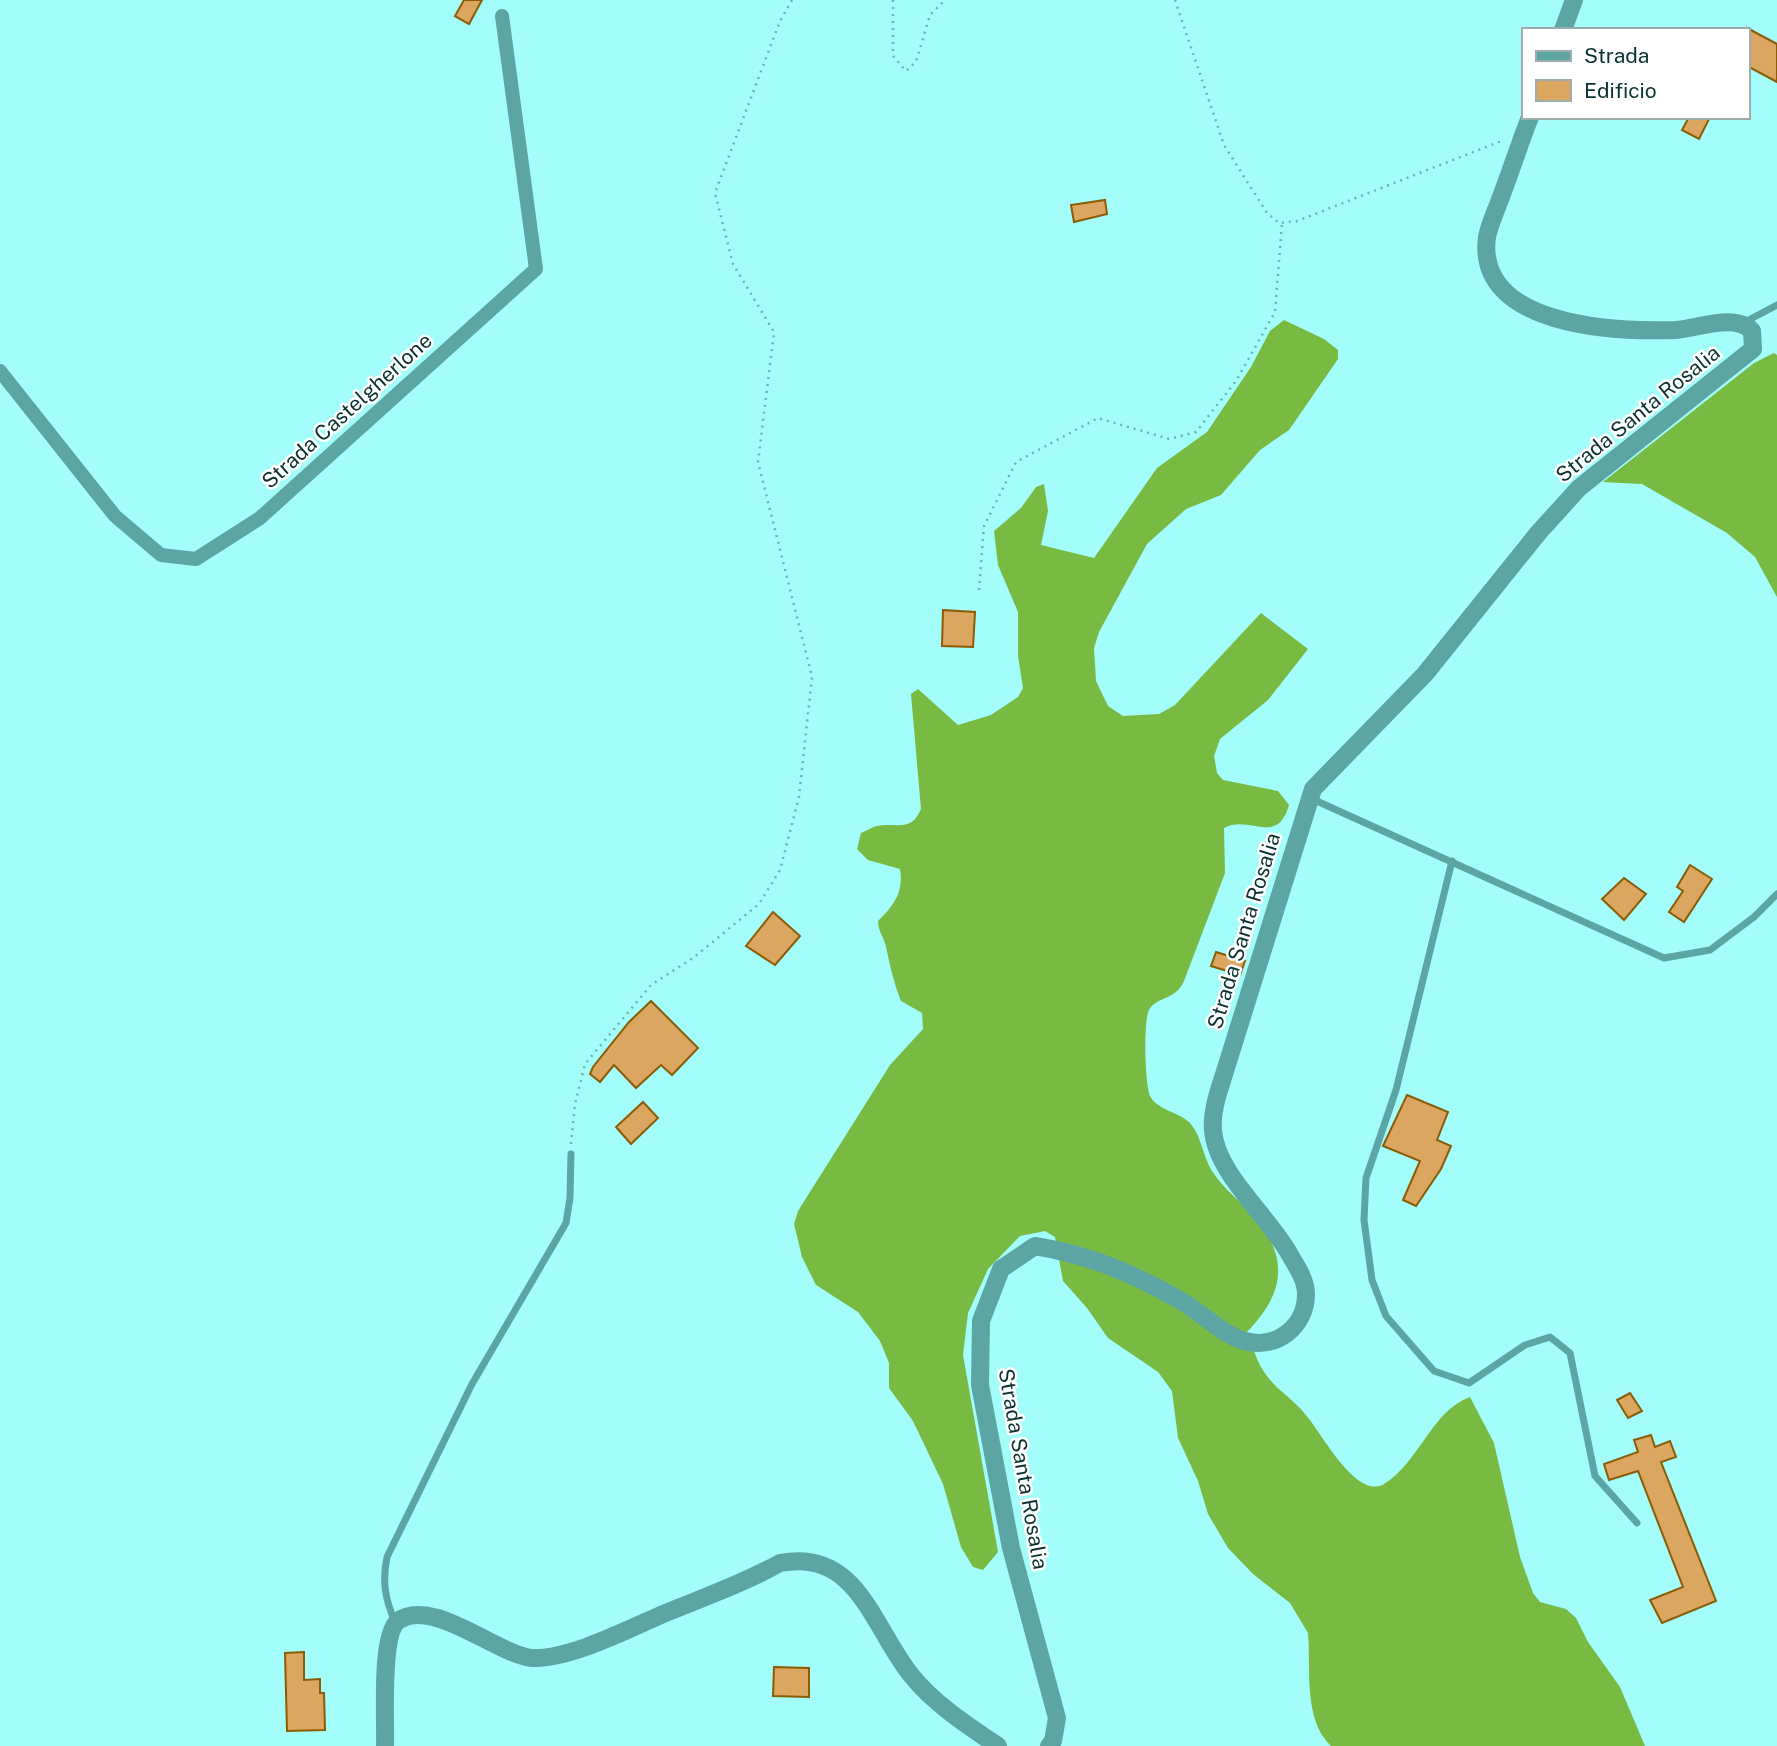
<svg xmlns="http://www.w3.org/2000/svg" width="1777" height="1746" font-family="'Public Sans',sans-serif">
<rect width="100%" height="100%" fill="#a3fdfb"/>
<g fill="#79ba43">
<path d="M1284,320L1324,339L1338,350V359L1289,430L1260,450L1221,495L1186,509L1147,544L1099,632L1094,648L1096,681L1108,706L1123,716L1159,714L1175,705L1261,613L1308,649L1268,700L1220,739L1214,756L1217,773L1223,780L1278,791L1289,805C1277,847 1250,814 1224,828L1225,873L1184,981C1175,1001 1157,996 1149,1010C1143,1023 1145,1083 1150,1096C1157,1110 1179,1112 1190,1123C1201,1135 1203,1157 1212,1171C1223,1189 1243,1203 1256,1219C1291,1261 1282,1296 1247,1332C1253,1347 1257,1364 1267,1376C1277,1390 1294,1400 1305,1414C1320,1430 1356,1501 1384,1484C1419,1463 1431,1411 1470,1397L1494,1443L1520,1557L1533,1593L1540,1602L1566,1609L1576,1618L1588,1642L1620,1687L1645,1746H1331C1303,1720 1311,1668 1308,1633L1290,1603L1253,1574L1228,1548L1208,1514L1198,1481L1178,1438L1172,1391L1158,1372L1108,1338L1087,1308L1063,1281L1055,1237L1045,1231L1020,1236L988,1269L968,1313L963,1355L998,1552L983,1570L973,1567L961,1547L943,1484L913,1421L889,1388V1363L880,1341L858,1312L816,1285L802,1257L794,1224L798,1211L890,1065L923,1029L922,1013L901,1001C894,983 890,966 886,947C884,937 878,931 878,921C894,905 904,892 900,869L868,860L857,849L861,833C866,831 872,827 877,826C896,822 911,833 921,809L911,694L918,689L958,725L991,715L1018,697L1023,688L1018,656V612L998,565L994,531L1021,508L1036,487L1044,484L1048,511L1041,545L1094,558L1157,468L1207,432L1251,367L1270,331Z"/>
<polygon points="1774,353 1777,355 1777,597 1755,557 1727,533 1642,484 1603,482 1754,363"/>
</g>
<g fill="#dba760" stroke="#8c5c05" stroke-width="2">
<polygon points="464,0 482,0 469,24 455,16"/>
<polygon points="1747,28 1777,44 1777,82 1747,66"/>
<polygon points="1689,117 1710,117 1699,139 1682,130"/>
<polygon points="1105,200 1107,214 1074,222 1071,205"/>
<polygon points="943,610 975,612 973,647 942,646"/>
<polygon points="1690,865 1712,879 1684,922 1669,912 1683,891 1677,887"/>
<polygon points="1624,878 1646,894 1624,920 1602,899"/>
<polygon points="773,912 800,936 775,965 746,946"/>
<polygon points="1216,952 1245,961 1240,975 1211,966"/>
<polygon points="651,1001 698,1048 672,1075 661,1065 636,1088 614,1065 600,1082 590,1074 593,1067 629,1022"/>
<polygon points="1407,1095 1448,1112 1437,1140 1451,1146 1441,1169 1416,1206 1403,1200 1420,1161 1383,1146"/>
<polygon points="643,1102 658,1118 631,1144 616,1127"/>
<polygon points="1630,1393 1642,1411 1628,1418 1617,1400"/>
<polygon points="1651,1435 1655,1447 1670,1441 1676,1457 1661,1462 1716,1601 1662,1623 1650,1600 1683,1587 1638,1471 1609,1480 1604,1464 1638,1452 1634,1440"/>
<polygon points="304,1652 304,1680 320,1679 320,1693 324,1693 325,1730 287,1731 285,1653"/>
<polygon points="774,1667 809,1668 809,1697 773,1696"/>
</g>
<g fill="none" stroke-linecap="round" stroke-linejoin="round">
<g stroke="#6cb4b2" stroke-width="2.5" stroke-dasharray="2 5" stroke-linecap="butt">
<polyline points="893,0 893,56 906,71 916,62 930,15 945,0"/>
<polyline points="1175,0 1224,145 1267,213 1279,223 1297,221 1504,140"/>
<polyline points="979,590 984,526 1016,462 1098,418 1169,439 1196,432 1236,381 1275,312 1282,223"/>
<polyline points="571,1144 575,1104 585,1064 651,985 693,958 759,904 780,870 799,797 812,677 758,462 774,332 733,264 715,193 780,21 792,0"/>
</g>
<g stroke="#5ba6a4" stroke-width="7">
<polyline points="1743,323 1777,305"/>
<polyline points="1310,798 1664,958 1710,950 1754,917 1777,894"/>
<polyline points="1452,861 1396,1090 1366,1178 1364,1220 1372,1280 1386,1316 1434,1371 1469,1383 1525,1345 1550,1337 1570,1353 1595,1476 1637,1523"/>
<path d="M395,1622C385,1599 382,1581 387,1557L472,1384L566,1223L570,1198L571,1154"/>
</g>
<polyline stroke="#5ba6a4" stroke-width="14" points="0,371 115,516 161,555 196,559 260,518 536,269 502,16"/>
<g stroke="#5ba6a4" stroke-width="18">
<polyline points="1563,30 1574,0"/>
<path d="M385,1746C386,1722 380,1635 398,1621C431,1596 498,1655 532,1658C570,1660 632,1627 668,1612C705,1597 744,1583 780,1563C857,1548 872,1626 911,1675C933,1703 968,1726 998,1746"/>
<path d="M1049,1746L1053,1741L1057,1718L1011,1548L980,1385L981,1321L1001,1269L1035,1246C1090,1255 1135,1274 1183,1302C1203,1314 1223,1335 1245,1341C1277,1350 1306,1326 1306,1294C1306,1280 1297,1267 1290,1255C1269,1216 1216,1174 1213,1130C1211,1110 1220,1088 1226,1068L1313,789L1425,674L1539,532L1579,488L1753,349L1752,331C1736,313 1698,328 1676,330C1616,332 1475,327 1487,237C1489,226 1495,213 1499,202C1510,174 1519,145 1530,117"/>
</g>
</g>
<g text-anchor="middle" stroke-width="5" stroke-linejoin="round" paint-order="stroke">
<g font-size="21" fill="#0a3231" stroke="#fff">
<text transform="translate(347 411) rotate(-42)" y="7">Strada Castelgherlone</text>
<text transform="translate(1638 414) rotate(-39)" y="7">Strada Santa Rosalia</text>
<text transform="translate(1244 931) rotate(-73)" y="7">Strada Santa Rosalia</text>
<text transform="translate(1023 1469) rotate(80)" y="7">Strada Santa Rosalia</text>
</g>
</g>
<rect x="1522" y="28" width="228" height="91" fill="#ffffff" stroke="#9dadad" stroke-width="2"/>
<rect x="1536" y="51" width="35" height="10" fill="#5ba6a4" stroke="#9dadad" stroke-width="2"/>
<text x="1584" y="63" font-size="21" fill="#0a3231">Strada</text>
<rect x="1536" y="80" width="35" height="21" fill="#dba760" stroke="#9dadad" stroke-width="2"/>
<text x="1584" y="98" font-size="21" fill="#0a3231">Edificio</text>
</svg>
